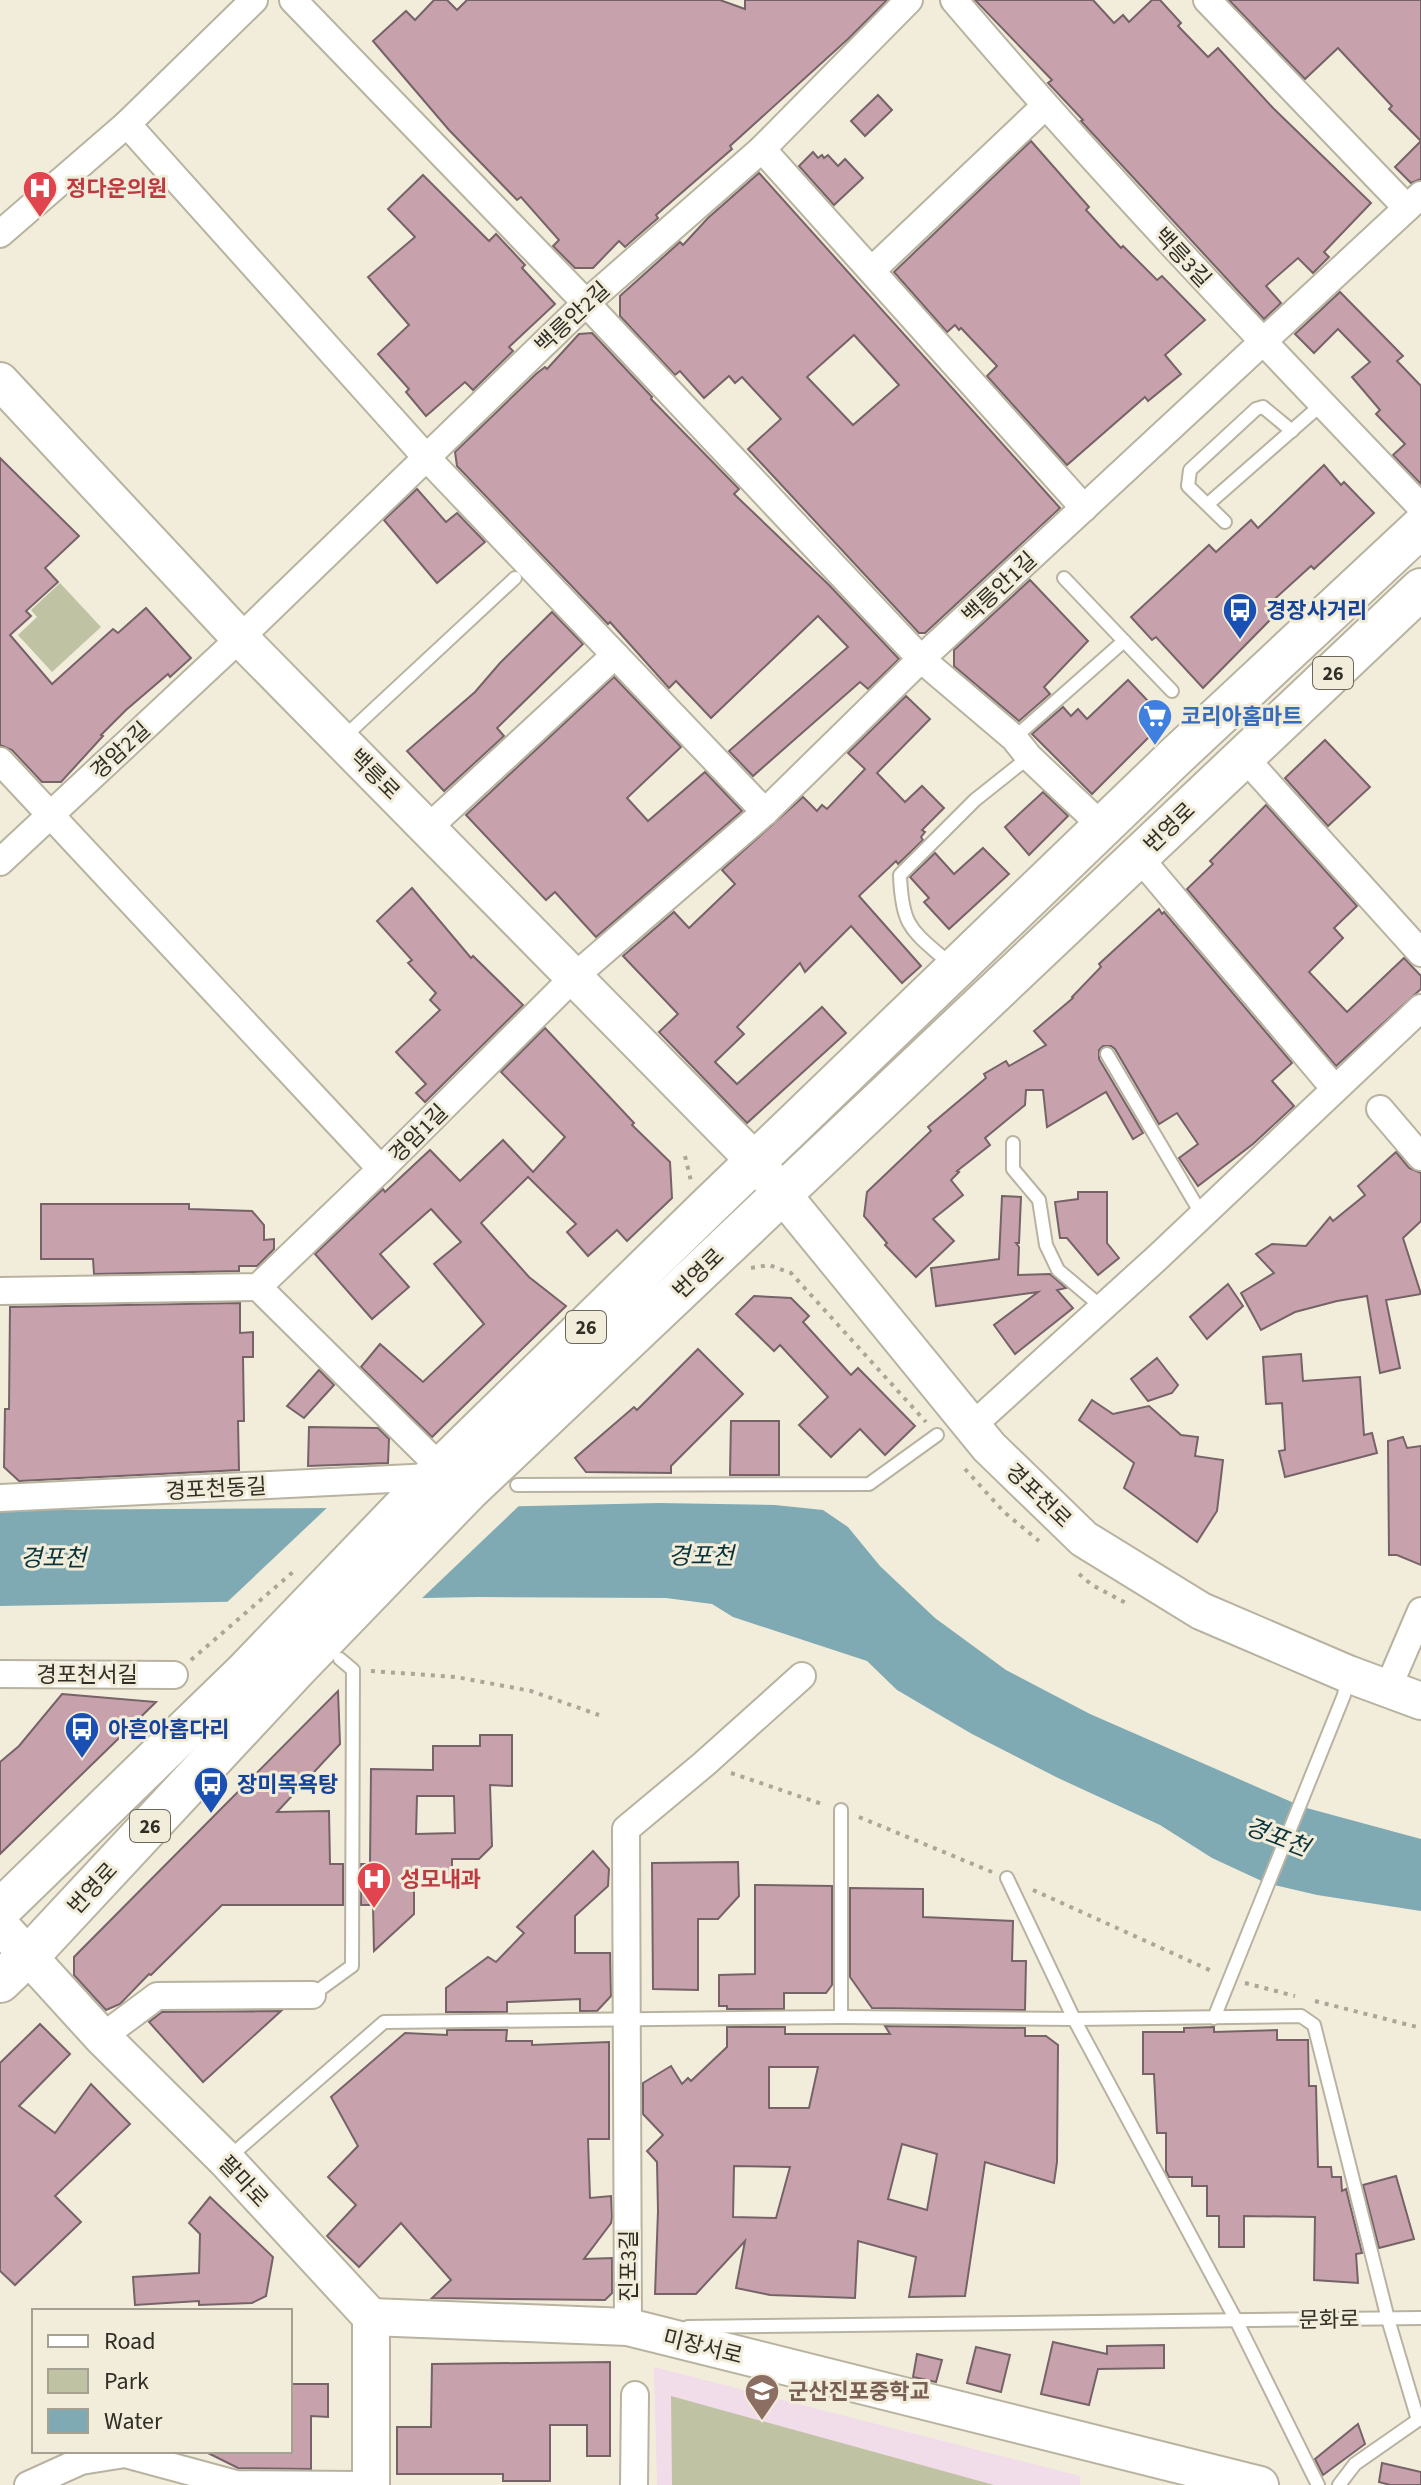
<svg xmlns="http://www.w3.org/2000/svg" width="1421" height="2485" font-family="'Source Sans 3','Noto Sans KR',sans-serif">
<rect width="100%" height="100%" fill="#f2edda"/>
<polygon fill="#f1dcea" points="654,2367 1080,2476 1080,2485 657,2485"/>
<g fill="#c0c2a4">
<polygon points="60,583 101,627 52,672 18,635 37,617 31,610"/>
<polygon points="671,2396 994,2485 672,2485"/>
</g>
<polygon fill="#80aab3" points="659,1503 775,1505 823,1510 848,1527 880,1566 935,1618 1006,1670 1090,1714 1303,1807 1421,1839 1421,1911 1317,1895 1266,1883 1212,1858 1160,1825 1058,1778 972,1734 897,1690 867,1661 733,1617 712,1604 666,1598 477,1597 0,1606 0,1510 489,1507"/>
<polygon fill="#f2edda" points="522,1503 418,1602 222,1607 330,1505"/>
<g fill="#c7a1ac" stroke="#766368" stroke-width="2" fill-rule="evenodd">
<polygon points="434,0 447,0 457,10 467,0 720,0 745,9 745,0 887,0 848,39 730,146 732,149 656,215 658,218 625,247 619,241 593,268 575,268 553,246 559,240 521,197 517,200 449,130 373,41 406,11 415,20"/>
<polygon points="975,0 1093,0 1114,23 1123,15 1129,22 1152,0 1160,0 1181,23 1178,26 1208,57 1218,48 1273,108 1371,203 1324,252 1329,257 1313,273 1298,258 1266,286 1281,303 1264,319 1081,121 1083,120 1048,83 1052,80"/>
<polygon points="1229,0 1421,0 1421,141 1389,109 1392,106 1338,48 1305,79"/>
<polygon points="878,95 892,110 865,136 851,121"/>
<polygon points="1031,141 1089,207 1086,210 1121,248 1123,246 1157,280 1162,276 1205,320 1165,355 1181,374 1148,401 1145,397 1067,465 987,376 997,366 961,328 959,330 955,325 947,332 894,272"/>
<polygon points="1421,141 1421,179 1411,183 1395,167"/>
<polygon points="813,152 818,158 822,155 824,158 828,155 838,166 845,159 863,178 834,205 799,166"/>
<path d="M759,173L1060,508L925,633H919L748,449L781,419L742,377L735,383L729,376L704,398L680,371L675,375L620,316V296L680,242L683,245L708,218ZM854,335L899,385L853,425L807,377Z"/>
<polygon points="423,175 489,241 496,234 525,265 522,268 555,304 509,347 513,351 473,390 465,382 426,416 406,392 409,389 378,354 409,325 368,277 415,237 388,209"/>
<polygon points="1340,292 1403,356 1397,361 1421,386 1421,484 1393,455 1405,444 1376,414 1380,410 1352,377 1370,362 1338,329 1314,353 1295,334"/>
<polygon points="592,333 652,397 651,399 739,489 734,494 829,585 899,659 868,689 860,682 753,776 729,751 848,647 818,616 711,718 676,681 669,688 610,622 608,624 457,466 455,452 536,374 545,367 547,369 579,334"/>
<polygon points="0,458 79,536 45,568 58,582 26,611 31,616 10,635 52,684 113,629 118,633 146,608 191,658 170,677 168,674 126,710 101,735 103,736 61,782 42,782 12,750 0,745"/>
<polygon points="1324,465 1341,485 1344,482 1374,513 1314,569 1311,566 1267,606 1275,615 1203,688 1156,637 1152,640 1131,617 1209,545 1216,552 1251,520 1258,528"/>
<polygon points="417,489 446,522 457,513 485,542 437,583 384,520"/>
<polygon points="1030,580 1088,641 1044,687 1050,694 1019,721 954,666 954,650"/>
<polygon points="552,612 583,644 497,728 504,736 444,791 407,751 475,692 500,663"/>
<polygon points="614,677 681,747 627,798 648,821 705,772 742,811 596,937 555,892 546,900 466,815"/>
<polygon points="1128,680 1166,720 1092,794 1032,734 1063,707 1071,716 1078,709 1087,719"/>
<polygon points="906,696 930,719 877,773 905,802 922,786 944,808 922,830 925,832 921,837 923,840 898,864 896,861 859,896 921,966 902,983 851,926 805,972 800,963 737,1027 744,1034 715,1062 737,1084 822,1007 846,1033 747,1123 659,1032 678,1014 623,956 674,912 689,928 735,884 722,870 803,797 817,811 822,805 827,809 865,769 848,753"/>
<polygon points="1325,740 1370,787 1328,826 1285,778"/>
<polygon points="1043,792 1068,816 1029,855 1005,827"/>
<polygon points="1266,805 1357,906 1334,928 1343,938 1309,972 1347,1012 1404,958 1421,976 1421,989 1336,1066 1187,889 1213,864 1210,861"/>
<polygon points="983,848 1009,874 949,929 924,902 929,898 910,877 935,853 954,874"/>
<polygon points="412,888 471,958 473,956 523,1005 425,1102 416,1093 426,1084 396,1052 440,1010 430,1000 436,993 408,963 412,960 377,921"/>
<polygon points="1159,909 1162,914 1164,912 1292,1063 1272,1081 1294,1106 1253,1144 1198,1186 1179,1158 1198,1144 1177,1113 1159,1124 1115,1049 1111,1046 1103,1046 1099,1050 1099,1059 1143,1133 1133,1139 1106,1092 1047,1127 1043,1090 1026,1090 1025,1105 985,1138 990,1145 957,1171 959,1172 951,1180 963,1195 933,1219 954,1241 916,1277 885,1245 887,1243 864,1216 867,1192 931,1131 928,1127 986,1078 984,1074 1006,1061 1009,1066 1046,1045 1034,1031 1073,998 1072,997 1101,967 1099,964"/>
<polygon points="545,1028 634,1123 632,1125 670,1162 672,1198 627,1241 617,1230 588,1256 567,1232 576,1224 528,1177 481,1223 529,1277 566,1306 432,1437 361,1367 380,1344 423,1382 484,1324 434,1264 461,1242 431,1209 380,1254 409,1287 372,1319 315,1254 383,1189 385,1192 430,1150 460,1181 503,1140 533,1172 565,1137 501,1072"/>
<polygon points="1396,1152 1409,1168 1421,1173 1421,1221 1403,1238 1421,1294 1386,1300 1400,1368 1380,1373 1367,1296 1337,1301 1295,1312 1261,1330 1241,1293 1274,1273 1256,1254 1272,1244 1306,1246 1330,1217 1333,1221 1365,1195 1358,1186"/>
<polygon points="1078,1192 1107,1192 1107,1243 1119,1258 1098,1275 1067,1238 1060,1238 1055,1202 1078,1199"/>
<polygon points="1002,1196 1021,1197 1019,1243 1016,1243 1019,1247 1018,1275 1050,1274 1066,1288 1057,1290 1073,1308 1015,1354 994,1325 1038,1292 936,1306 931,1268 999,1259"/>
<polygon points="41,1204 189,1204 189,1209 252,1211 264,1225 264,1240 274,1239 274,1249 257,1266 239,1266 239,1271 94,1274 93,1259 41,1259"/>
<polygon points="1228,1284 1243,1306 1207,1339 1190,1317"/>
<polygon points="754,1296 791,1298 809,1316 803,1322 851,1375 858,1368 915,1426 885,1455 860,1429 831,1457 799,1425 828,1397 780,1345 774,1351 736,1314"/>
<polygon points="240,1303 240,1333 253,1332 253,1357 243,1357 244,1421 238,1421 239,1470 19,1481 4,1467 5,1409 9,1409 10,1307"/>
<polygon points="698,1349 743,1394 671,1466 671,1473 586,1472 575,1458 634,1407 637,1410"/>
<polygon points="1301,1354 1303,1381 1360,1377 1364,1435 1372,1433 1377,1453 1285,1477 1279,1451 1285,1450 1282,1403 1266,1404 1263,1357"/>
<polygon points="1157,1358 1178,1385 1172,1393 1148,1401 1131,1379"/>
<polygon points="319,1370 334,1385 304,1418 287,1406"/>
<polygon points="1092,1400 1113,1414 1149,1406 1181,1435 1198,1437 1195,1456 1223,1460 1217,1511 1197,1542 1124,1488 1134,1463 1079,1420"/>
<polygon points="731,1421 779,1421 779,1475 730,1475"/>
<polygon points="309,1427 378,1428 389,1439 388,1463 308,1466"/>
<polygon points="1403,1437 1407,1448 1421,1446 1421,1565 1397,1555 1389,1555 1388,1441"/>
<polygon points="338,1691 340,1744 277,1812 329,1811 330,1864 343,1864 343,1905 222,1905 151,1975 149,1974 120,2004 106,2010 74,1975 74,1957"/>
<polygon points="62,1694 156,1702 0,1854 0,1762 19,1746"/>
<path d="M480,1735H512V1786L490,1785L492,1846L479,1859H452V1882L414,1883V1914L374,1951L373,1905H361V1864H370L371,1769L433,1770V1746H480ZM417,1796H454L455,1833L416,1834Z"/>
<polygon points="593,1851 609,1869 608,1886 575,1916 575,1953 610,1953 611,1996 597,2011 580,2011 580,1999 507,2002 507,2012 446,2012 446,1988 488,1957 496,1962 524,1933 517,1927"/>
<polygon points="738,1862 739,1896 718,1919 698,1919 698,1990 653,1989 652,1863"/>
<polygon points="755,1885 832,1886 832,1985 826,1993 784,1993 784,2009 727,2009 727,2006 719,2006 719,1975 755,1974"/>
<polygon points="850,1888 923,1889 923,1917 1013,1921 1012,1961 1026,1961 1025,2010 872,2008 850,1977"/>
<polygon points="281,2011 203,2082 149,2022 162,2012"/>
<polygon points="40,2024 70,2054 19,2106 55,2133 91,2084 130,2124 55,2196 81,2222 15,2285 0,2271 0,2063"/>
<path d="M885,2026L1025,2028V2036H1046L1058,2045L1057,2162L1054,2183L985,2162L965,2296L909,2297L916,2257L858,2241L855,2298L770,2295L736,2288L745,2241L696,2294H655L658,2211L657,2162L647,2151L663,2135L643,2114V2083L671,2066L682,2084L688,2078L691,2081L727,2047V2027H785V2034H890ZM769,2067H818L809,2108H769ZM902,2144L937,2154L927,2210L888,2199ZM734,2166L790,2167L776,2218L733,2217Z"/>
<polygon points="1214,2027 1214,2032 1277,2030 1277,2040 1308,2040 1309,2086 1316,2086 1318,2167 1331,2167 1332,2177 1341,2177 1342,2191 1346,2189 1362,2253 1356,2254 1358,2283 1314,2280 1315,2217 1244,2216 1244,2247 1219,2247 1219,2216 1207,2216 1207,2186 1192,2186 1192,2177 1169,2177 1166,2171 1166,2133 1157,2133 1154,2074 1143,2074 1143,2032 1184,2032 1184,2028"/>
<polygon points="447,2030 507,2030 506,2041 532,2041 532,2045 609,2042 609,2139 588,2139 590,2198 611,2196 612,2217 611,2223 584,2259 612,2258 612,2293 605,2300 432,2298 451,2280 401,2223 359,2267 327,2236 356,2205 328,2177 358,2146 331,2097 405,2033 447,2035"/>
<polygon points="1396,2176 1414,2239 1379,2248 1363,2185"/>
<polygon points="210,2197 273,2257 266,2296 252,2303 199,2305 199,2301 135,2305 133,2277 199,2273 200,2234 189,2223"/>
<polygon points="1053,2342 1107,2354 1107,2346 1164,2345 1164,2368 1098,2369 1089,2405 1041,2394"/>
<polygon points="976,2347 1010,2355 1001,2392 967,2383"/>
<polygon points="917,2354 942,2360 936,2382 913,2377"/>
<polygon points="610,2362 610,2456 587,2456 587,2425 550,2425 550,2481 503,2481 503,2474 397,2474 397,2427 431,2427 432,2364"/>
<polygon points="290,2384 328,2384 328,2417 311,2416 311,2469 238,2468 204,2451 290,2451"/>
<polygon points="1358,2424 1365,2444 1323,2475 1315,2459"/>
<polygon points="1382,2463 1421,2472 1421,2485 1390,2485 1379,2482"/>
</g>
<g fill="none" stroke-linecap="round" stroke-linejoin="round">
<g stroke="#b8b3a1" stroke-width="16">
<g id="lane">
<polyline points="1208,504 1322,404"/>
<polyline points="1225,522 1188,486 1190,470 1256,409 1263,407 1292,431"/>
<polyline points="1124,641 1172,691"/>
<polyline points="343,738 515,578"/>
<polyline points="1014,738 1124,641 1064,578"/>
<path d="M950,964C912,930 902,929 900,875L975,800L1029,757"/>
<polyline points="1107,1054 1202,1215"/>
<polyline points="1013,1143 1013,1169 1039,1200 1046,1245 1058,1270 1103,1308"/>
<polyline points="517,1485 869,1484 937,1435"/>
<polyline points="1007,1878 1074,2019 1301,2016 1314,2025 1388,2319 1418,2420"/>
<polyline points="312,1995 352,1966 353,1670 340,1659"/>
<polyline points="841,2017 841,1810"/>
<polyline points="1214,2018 1344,1695 1347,1677"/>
<polyline points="227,2159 384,2022 841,2017 1074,2019 1236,2320 1318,2485"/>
<polyline points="688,2327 1421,2318"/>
<polyline points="1339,2485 1355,2464 1421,2418"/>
</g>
</g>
<g stroke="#b8b3a1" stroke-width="30">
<g id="street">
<polyline points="293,0 586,303 921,659 1014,738 1029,757 1103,827"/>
<path d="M954,0C1103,175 1262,341 1421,507"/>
<polyline points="1207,0 1407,208"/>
<polyline points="127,124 425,456 765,812"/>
<polyline points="762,149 1084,508"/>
<polyline points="0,234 127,124 254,0"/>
<polyline points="872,270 1044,107"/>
<polyline points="1244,757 1421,953"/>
<polyline points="0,761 381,1169"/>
<polyline points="428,828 615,655"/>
<polyline points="1138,856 1335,1089"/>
<polyline points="0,862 240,638 586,303 762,149 909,0"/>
<polyline points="1380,1109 1421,1157"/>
<polyline points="258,1287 441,1468"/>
<polyline points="0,1291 258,1287 381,1169 575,976 765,812 921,659 1421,195"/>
<polyline points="972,1426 1158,1257 1421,1008"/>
<polyline points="0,1498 432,1477"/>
<polyline points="0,1674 174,1675"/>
<polyline points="1388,1688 1421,1611"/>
<polyline points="102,2037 157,1996 312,1995"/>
<polyline points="628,2327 626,1829 704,1764 802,1676"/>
<polyline points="28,2485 81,2461 125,2454 236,2484 360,2485"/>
<polyline points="634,2485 635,2395"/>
</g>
</g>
<g stroke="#b8b3a1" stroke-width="40">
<g id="secondary">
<polyline points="0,381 240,638 756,1162 989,1447 1084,1539 1201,1611 1348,1674 1421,1701"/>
<polyline points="0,1925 102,2037 226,2160 371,2317 371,2485"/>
<polyline points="371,2317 628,2327 1260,2485"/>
</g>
</g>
<g stroke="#b8b3a1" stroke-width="44">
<g id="primary">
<polyline points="0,1910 246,1671 441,1468 708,1207 1174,758 1421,527"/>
<polyline points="0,1982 38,1946 297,1668 468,1491 1421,589"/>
</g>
</g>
<g stroke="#aaa698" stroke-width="4" stroke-dasharray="4 6" stroke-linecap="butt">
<polyline points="685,1156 691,1181"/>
<polyline points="751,1268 769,1265 791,1273 926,1422"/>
<polyline points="965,1469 1004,1512 1039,1541"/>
<polyline points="1079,1574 1092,1585 1126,1603"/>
<polyline points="191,1660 293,1572"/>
<polyline points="371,1671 456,1677 531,1691 599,1715"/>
<polyline points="731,1773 825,1805"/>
<polyline points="859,1817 992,1872"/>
<polyline points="1033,1890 1214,1972"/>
<polyline points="1245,1983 1295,1996"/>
<polyline points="1315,2001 1421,2028"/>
</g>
<use href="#lane" stroke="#fff" stroke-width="12"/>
<use href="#street" stroke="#fff" stroke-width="26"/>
<use href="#secondary" stroke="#fff" stroke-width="36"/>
<use href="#primary" stroke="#fff" stroke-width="40"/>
</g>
<defs>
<g id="hospital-pin" transform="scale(1.8)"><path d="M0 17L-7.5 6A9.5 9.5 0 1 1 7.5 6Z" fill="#e0444e" stroke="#f2edda"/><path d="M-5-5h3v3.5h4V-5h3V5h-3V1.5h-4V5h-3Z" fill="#fff"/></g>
<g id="bus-pin" transform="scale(1.8)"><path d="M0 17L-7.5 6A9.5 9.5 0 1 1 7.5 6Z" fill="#1a4fb4" stroke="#f2edda"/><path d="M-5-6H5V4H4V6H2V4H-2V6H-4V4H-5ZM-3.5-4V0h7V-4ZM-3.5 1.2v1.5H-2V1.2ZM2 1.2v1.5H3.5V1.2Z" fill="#fff"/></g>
<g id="supermarket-pin" transform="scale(1.8)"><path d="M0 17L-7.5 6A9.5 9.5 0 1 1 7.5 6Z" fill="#3f7fe0" stroke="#f2edda"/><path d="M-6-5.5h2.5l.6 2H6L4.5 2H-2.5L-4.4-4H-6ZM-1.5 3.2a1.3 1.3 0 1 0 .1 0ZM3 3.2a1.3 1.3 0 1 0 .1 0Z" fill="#fff"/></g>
<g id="school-pin" transform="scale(1.8)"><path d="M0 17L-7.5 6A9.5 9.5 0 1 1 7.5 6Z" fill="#8d6e63" stroke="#f2edda"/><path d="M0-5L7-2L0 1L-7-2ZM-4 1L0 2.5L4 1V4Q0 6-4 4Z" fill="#fff"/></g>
</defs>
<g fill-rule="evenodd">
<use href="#hospital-pin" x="40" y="188"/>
<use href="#bus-pin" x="1240" y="610"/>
<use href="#supermarket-pin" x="1155" y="716"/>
<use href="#bus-pin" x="82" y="1729"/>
<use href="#bus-pin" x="211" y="1784"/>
<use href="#hospital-pin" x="374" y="1879"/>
<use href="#school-pin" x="762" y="2391"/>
</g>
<g text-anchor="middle" stroke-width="6" stroke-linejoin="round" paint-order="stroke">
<g fill="#f2edda" stroke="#6b675d" stroke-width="2">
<rect x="1313" y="657" width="40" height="32" rx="6"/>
<rect x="566" y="1311" width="40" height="32" rx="6"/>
<rect x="130" y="1810" width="40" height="32" rx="6"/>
</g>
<g font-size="20" font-weight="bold" fill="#312e27">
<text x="1333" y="680">26</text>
<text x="586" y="1334">26</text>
<text x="150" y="1833">26</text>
</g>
<g font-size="22" font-weight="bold" fill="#be3a42" stroke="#f2edda" text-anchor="start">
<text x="66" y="196">정다운의원</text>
<text x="400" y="1887">성모내과</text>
</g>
<g font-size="22" fill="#312e27" stroke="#f2edda">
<text transform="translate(1183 257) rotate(47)" y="8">백릉3길</text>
<text transform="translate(572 317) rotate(-43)" y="8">백릉안2길</text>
<text transform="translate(999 587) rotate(-43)" y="8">백릉안1길</text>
<text transform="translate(120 750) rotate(-43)" y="8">경암2길</text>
<text transform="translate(375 774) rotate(45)" y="8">백릉로</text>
<text transform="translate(1169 827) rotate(-44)" y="8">번영로</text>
<text transform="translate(418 1133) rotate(-45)" y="8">경암1길</text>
<text transform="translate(698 1273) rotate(-44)" y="8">번영로</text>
<text transform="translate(216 1488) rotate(-3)" y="8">경포천동길</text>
<text transform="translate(1039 1495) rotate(44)" y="8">경포천로</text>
<text x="87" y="1682">경포천서길</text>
<text transform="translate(92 1888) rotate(-47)" y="8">번영로</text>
<text transform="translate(244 2181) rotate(47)" y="8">팔마로</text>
<text transform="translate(628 2266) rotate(-90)" y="8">진포3길</text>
<text transform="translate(1329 2319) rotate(-1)" y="8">문화로</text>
<text transform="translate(703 2346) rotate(14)" y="8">미장서로</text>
</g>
<g font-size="22" font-weight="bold" fill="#164399" stroke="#f2edda" text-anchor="start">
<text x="1266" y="618">경장사거리</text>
<text x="108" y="1737">아흔아홉다리</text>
<text x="237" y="1792">장미목욕탕</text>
</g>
<g font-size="22" font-weight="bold" fill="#366cbe" stroke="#f2edda" text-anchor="start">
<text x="1181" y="724">코리아홈마트</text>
</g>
<g font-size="22" font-weight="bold" fill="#785e54" stroke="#f2edda" text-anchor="start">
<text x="788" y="2399">군산진포중학교</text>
</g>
<g font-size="24" font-style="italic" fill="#0a343c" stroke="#f2edda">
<text x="701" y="1564">경포천</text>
<text x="53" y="1566">경포천</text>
<text transform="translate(1277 1837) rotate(21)" y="8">경포천</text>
</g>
</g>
<rect x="32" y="2309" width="260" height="144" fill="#f2edda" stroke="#a5a192" stroke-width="2"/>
<rect x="48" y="2335" width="40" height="12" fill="#ffffff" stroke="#a5a192" stroke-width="2"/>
<text x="104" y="2349" font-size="24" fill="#312e27">Road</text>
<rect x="48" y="2369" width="40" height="24" fill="#c0c2a4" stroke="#a5a192" stroke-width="2"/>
<text x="104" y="2389" font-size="24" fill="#312e27">Park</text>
<rect x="48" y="2409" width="40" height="24" fill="#80aab3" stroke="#a5a192" stroke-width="2"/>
<text x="104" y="2429" font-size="24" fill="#312e27">Water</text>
</svg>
